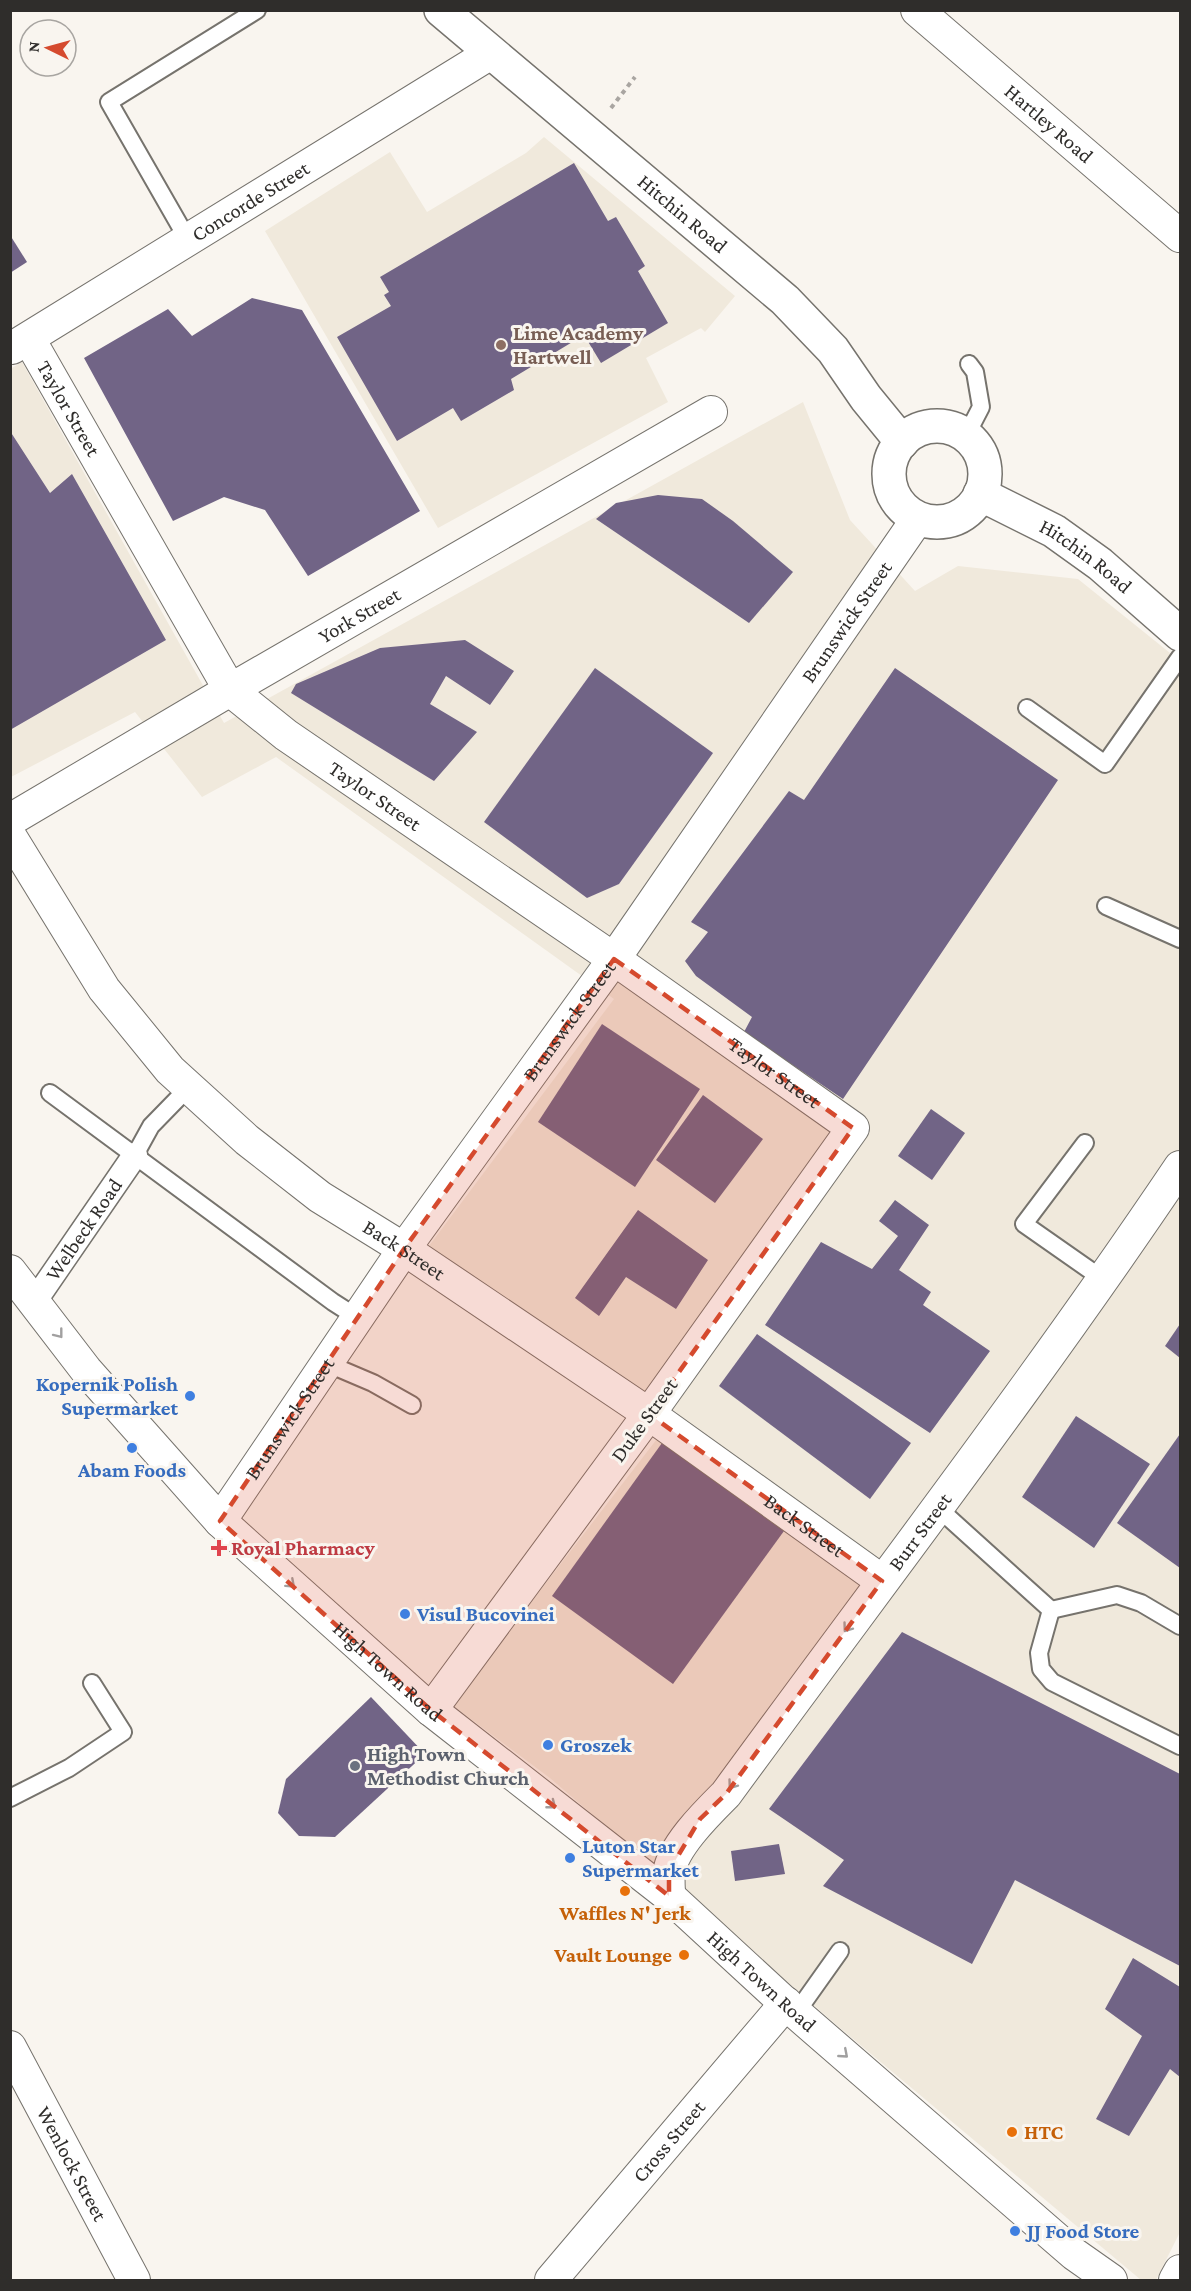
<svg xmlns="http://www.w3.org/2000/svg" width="1191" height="2291" font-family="'Crimson Pro',serif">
<rect width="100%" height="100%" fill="#f9f5ef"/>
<g fill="#f0e9dc">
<polygon points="544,137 735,296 705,332 701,328 646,358 668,402 438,528 265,231 390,152 427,212 526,153"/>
<polygon points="22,362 224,723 803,402 850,520 915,591 958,566 1078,579 1180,661 1180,2232 1156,2280 1141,2280 840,2028 550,1778 452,1705 677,1413 623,1381 429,1246 614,999 276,757 202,797 135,712 11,777 10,369"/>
</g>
<g fill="#716486">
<polygon points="574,163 608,221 616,217 645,266 638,271 668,323 601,363 584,335 511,379 514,390 461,421 453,408 397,441 337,337 391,306 384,295 389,292 380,277"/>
<polygon points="10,235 27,262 10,273"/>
<polygon points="252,298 302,310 420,511 308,576 265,510 224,497 173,521 84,358 168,309 192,336"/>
<polygon points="10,431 50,493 72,474 166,640 10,730"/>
<polygon points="658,495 702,499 733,521 793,572 749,623 596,519 616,503"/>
<polygon points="465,640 514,671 490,705 446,676 430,704 477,732 434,781 291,693 296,684 380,648"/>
<polygon points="595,668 713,753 619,884 587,898 484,822"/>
<polygon points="895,668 1058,780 843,1099 744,1032 752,1017 696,976 685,961 708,932 691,922 789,791 804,800"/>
<polygon points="602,1024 700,1089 635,1187 538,1122"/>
<polygon points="703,1095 763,1139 715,1203 656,1160"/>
<polygon points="931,1109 965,1133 932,1180 898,1156"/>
<polygon points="895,1200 929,1225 899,1270 931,1292 923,1305 990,1351 930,1433 765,1325 821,1242 872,1269 898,1236 879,1221"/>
<polygon points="638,1210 708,1260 676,1309 626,1277 599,1316 575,1298"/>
<polygon points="1180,1324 1180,1358 1165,1346"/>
<polygon points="757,1334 911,1443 870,1499 719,1386"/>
<polygon points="1076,1416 1150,1464 1094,1548 1022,1497"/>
<polygon points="1180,1434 1180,1568 1117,1523"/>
<polygon points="662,1443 784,1531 673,1684 552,1596"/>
<polygon points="902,1632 1180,1774 1180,1966 1015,1880 972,1964 823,1886 844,1860 769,1809"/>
<polygon points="371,1697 425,1754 335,1837 299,1836 278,1813 286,1779"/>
<polygon points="779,1844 785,1874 735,1881 731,1851"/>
<polygon points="1133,1958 1180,1987 1180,2077 1170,2069 1129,2136 1096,2119 1142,2036 1105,2009"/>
</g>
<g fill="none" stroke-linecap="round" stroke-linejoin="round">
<g stroke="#76736d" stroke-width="20">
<g id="service">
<polyline points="188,240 109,102 257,10"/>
<polyline points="966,436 981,407 975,372 969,364"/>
<polyline points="1027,708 1105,764 1180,657"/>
<polyline points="1106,906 1180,939"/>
<polyline points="50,1093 333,1302 358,1318"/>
<polyline points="1085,1143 1024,1224 1104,1280"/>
<polyline points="135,1155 151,1126 189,1087"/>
<polyline points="326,1363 373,1383 412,1405"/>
<polyline points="938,1508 1051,1610"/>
<polyline points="1051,1610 1039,1653 1041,1669 1052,1682 1180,1746"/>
<polyline points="1051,1610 1117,1595 1141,1603 1180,1626"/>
<polyline points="10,1798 69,1768 123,1732 92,1683"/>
<polyline points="796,2013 840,1951"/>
</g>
</g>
<g stroke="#76736d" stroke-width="27">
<g id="pedestrian">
<path id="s1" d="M34,1302L135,1155"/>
</g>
</g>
<g stroke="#76736d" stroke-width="34">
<g id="minor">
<path id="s2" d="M917,10L1180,236"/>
<path id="s3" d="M29,339L230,690L286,735L614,959L853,1128L649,1414L431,1710"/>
<path id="s4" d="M12,348L491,53"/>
<path id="s5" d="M10,820L230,690L711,412"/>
<path id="s6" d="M10,836L104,989L170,1070L247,1140L320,1197L404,1249L649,1414L882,1581"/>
<path id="s7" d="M10,1271L86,1370L220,1521L431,1710L669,1896L796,2013L1074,2254L1111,2280"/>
<path id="s8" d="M220,1521L404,1249L614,959L918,518"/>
<path id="s9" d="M669,1896C669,1888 668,1880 669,1873C672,1847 708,1812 726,1794C878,1586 1036,1381 1180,1167"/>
<path id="s10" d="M10,2047L134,2280"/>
<path id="s11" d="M551,2280L786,2003"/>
<polyline points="1175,2280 1180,2271"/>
</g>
</g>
<g stroke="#76736d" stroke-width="36">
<g id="tertiary">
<path id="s12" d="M441,10L785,300L833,350L866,398L902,442"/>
<circle cx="937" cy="474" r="48"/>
<path id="s13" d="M980,494L1054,531L1100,564L1180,634"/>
</g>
</g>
<polyline stroke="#a9a5a1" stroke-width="4" stroke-dasharray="4.5 4.5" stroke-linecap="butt" points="611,108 635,77"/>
<use href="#service" stroke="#fff" stroke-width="16"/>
<use href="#pedestrian" stroke="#fff" stroke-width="24"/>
<use href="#minor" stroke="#fff" stroke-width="32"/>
<use href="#tertiary" stroke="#fff" stroke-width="33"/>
</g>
<defs><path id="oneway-chevron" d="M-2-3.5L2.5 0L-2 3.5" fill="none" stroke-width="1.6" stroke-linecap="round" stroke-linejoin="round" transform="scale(1.5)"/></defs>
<g stroke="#a1a0a0">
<use href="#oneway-chevron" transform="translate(59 1334) rotate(52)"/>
<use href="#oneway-chevron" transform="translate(291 1584) rotate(42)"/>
<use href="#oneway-chevron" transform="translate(847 1628) rotate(126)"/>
<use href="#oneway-chevron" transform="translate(732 1785) rotate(126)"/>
<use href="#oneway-chevron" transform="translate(552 1805) rotate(38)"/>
<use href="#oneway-chevron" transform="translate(844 2054) rotate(41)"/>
</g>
<path fill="#d54a2e" fill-opacity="0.2" stroke="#d54a2e" stroke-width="4.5" stroke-dasharray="12 8" stroke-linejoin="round" d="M614,959L853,1128L649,1414L882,1581L726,1794L700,1819L669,1871V1896L431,1710L220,1521L404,1249Z"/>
<circle fill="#8d6e63" stroke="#f9f5ef" stroke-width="2" cx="501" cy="345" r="6"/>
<g fill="#3f7fe0" stroke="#f9f5ef" stroke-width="2">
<circle cx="190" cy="1396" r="6"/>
<circle cx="132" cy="1448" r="6"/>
<circle cx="405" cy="1614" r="6"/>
<circle cx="548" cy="1745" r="6"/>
<circle cx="570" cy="1858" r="6"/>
<circle cx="1015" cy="2231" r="6"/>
</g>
<path fill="#e0444e" stroke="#f9f5ef" stroke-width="2" d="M216 1539h6v6h6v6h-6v6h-6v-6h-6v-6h6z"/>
<circle fill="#6b7280" stroke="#f9f5ef" stroke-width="2" cx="355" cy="1766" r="6"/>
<g fill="#e8710a" stroke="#f9f5ef" stroke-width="2">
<circle cx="625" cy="1891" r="6"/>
<circle cx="684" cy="1955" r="6"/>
<circle cx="1012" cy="2132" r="6"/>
</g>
<g text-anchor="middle" stroke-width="6" stroke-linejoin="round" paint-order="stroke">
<g font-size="21" fill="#2f2d2b" stroke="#f9f5ef">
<text dy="7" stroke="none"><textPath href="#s2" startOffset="174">Hartley Road</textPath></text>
<text dy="7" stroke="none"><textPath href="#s4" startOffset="280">Concorde Street</textPath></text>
<text dy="7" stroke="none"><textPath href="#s12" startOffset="316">Hitchin Road</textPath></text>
<text dy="7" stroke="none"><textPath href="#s3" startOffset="80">Taylor Street</textPath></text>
<text dy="7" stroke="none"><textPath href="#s13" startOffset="123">Hitchin Road</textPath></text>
<text dy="7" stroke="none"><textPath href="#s5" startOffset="405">York Street</textPath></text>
<text dy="7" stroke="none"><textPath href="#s8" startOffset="1096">Brunswick Street</textPath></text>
<text dy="7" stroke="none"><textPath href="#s3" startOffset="584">Taylor Street</textPath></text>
<text dy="7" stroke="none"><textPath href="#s8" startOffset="610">Brunswick Street</textPath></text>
<text dy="7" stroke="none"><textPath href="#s3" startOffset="1070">Taylor Street</textPath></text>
<text dy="7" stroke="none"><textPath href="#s1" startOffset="88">Welbeck Road</textPath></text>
<text dy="7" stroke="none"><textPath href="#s6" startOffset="580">Back Street</textPath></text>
<text dy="7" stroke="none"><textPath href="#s8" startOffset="124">Brunswick Street</textPath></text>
<text transform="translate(644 1420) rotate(-54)" y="7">Duke Street</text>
<text dy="7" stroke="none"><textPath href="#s6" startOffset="1066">Back Street</textPath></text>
<text dy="7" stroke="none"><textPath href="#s9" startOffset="448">Burr Street</textPath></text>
<text dy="7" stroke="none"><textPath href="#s7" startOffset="552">High Town Road</textPath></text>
<text dy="7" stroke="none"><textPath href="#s7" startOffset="1038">High Town Road</textPath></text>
<text dy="7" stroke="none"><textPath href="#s11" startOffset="182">Cross Street</textPath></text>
<text dy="7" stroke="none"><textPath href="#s10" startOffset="132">Wenlock Street</textPath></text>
</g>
<g font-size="21" font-weight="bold" fill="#785e54" stroke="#f9f5ef" text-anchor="start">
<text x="513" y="340">Lime Academy<tspan x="513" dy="24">Hartwell</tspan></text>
</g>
<g font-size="21" font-weight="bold" fill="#366cbe" stroke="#f9f5ef" text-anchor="start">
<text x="178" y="1391" text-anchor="end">Kopernik Polish<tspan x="178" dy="24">Supermarket</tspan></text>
<text x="132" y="1477" text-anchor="middle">Abam Foods</text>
<text x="417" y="1621">Visul Bucovinei</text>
<text x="560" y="1752">Groszek</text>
<text x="582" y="1853">Luton Star<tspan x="582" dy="24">Supermarket</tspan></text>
<text x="1027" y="2238">JJ Food Store</text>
</g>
<g font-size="21" font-weight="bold" fill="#be3a42" stroke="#f9f5ef" text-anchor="start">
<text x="231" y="1555">Royal Pharmacy</text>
</g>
<g font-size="21" font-weight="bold" fill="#5b616d" stroke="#f9f5ef" text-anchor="start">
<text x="367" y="1761">High Town<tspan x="367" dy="24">Methodist Church</tspan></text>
</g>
<g font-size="21" font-weight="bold" fill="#c56008" stroke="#f9f5ef">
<text x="625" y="1920">Waffles N' Jerk</text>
<text x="672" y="1962" text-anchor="end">Vault Lounge</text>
<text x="1024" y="2139" text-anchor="start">HTC</text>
</g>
</g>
<rect width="1191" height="2291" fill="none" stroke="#2f2d2b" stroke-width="24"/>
<g transform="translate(48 48) rotate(275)"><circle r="28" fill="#f9f5ef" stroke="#a8a5a1" stroke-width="1.5"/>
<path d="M0-4.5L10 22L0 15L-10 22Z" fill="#d54a2e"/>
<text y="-9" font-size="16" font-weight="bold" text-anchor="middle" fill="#2f2d2b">N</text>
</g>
</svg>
